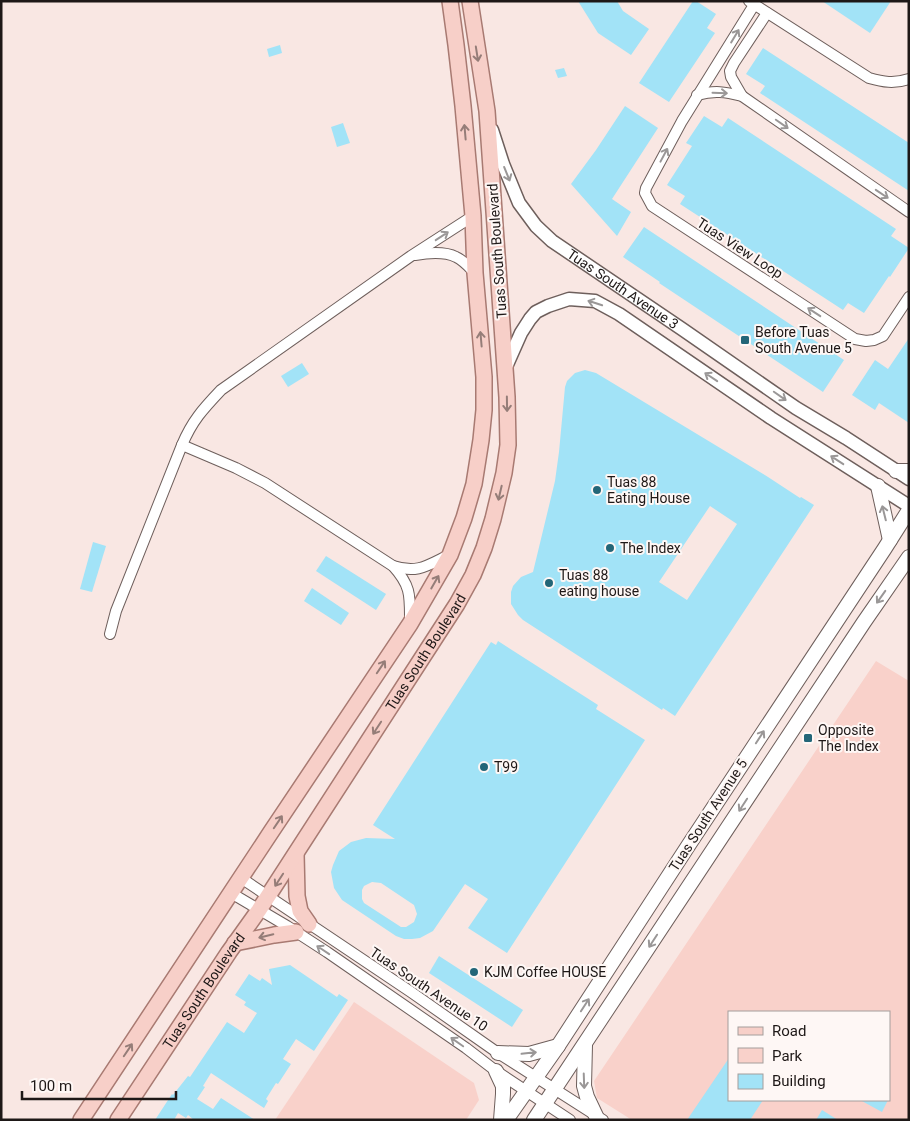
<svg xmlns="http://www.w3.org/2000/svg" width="910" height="1121" font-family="Roboto,sans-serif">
<rect width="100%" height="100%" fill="#f9e7e3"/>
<g fill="#f9d1ca" fill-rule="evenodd">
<path d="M876,661L909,681V1120H632L597,1098L594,1081ZM729,1012H889V1100H729Z"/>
<polygon points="354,1002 474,1083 479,1100 466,1120 275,1120"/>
</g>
<g fill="#a2e3f7" fill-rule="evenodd">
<polygon points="578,1 617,1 623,11 649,29 631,55 598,33"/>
<polygon points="693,1 696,1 716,14 707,28 715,33 669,102 639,83"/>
<polygon points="822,1 891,1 870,33"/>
<polygon points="280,45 282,53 269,57 267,49"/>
<polygon points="763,48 909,143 909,191 760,93 765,86 746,74"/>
<polygon points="564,68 567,76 558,78 555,70"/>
<polygon points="625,106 658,128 612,199 631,212 617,236 571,184 596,150"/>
<polygon points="704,116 722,127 728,118 896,229 891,236 909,248 890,277 889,276 864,313 848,303 843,310 680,204 685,196 667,185 692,146 686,143"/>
<polygon points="343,123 350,143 337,147 331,127"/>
<polygon points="644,227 844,360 823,392 659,283 660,282 623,257"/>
<polygon points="909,338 909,423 879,403 875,410 852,395 875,360 888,369"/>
<polygon points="302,363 309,374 288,387 281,376"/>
<path d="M585,370L596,373L768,477L800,498L801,497L814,505L675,716L663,708L662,710L523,620L518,615L511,604V592L513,586L521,577L533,572L555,481L559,452L565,387L567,381L575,373ZM710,506L737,524L687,600L659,582Z"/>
<polygon points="93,542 106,546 92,592 80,589"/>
<polygon points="326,556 386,594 376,610 316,571"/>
<polygon points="312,588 349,613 341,625 304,601"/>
<path d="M498,641L598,705L596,709L645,740L507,953L468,928L488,899L465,884L433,931L420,938L412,939H404L396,936L342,900L334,888L331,872L333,865L339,851L351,842L366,838L395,839L373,825L491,642L496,645ZM372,882L381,883L414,905L417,914L414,922L406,927H401L364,903L362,899V890L364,886Z"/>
<polygon points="439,956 523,1010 512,1027 429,973"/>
<polygon points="290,965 337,997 339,994 348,1000 314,1051 296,1039 283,1059 291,1064 278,1084 276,1083 266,1099 268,1101 264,1108 211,1073 203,1086 205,1087 197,1099 213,1109 221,1098 255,1120 194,1120 188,1115 186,1118 178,1113 174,1120 155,1120 172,1094 173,1095 188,1076 190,1077 227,1022 244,1033 257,1013 244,1005 246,1002 235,995 249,974 260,981 262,978 272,985 269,969"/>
<polygon points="729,1058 729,1100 763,1100 750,1120 687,1120"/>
<polygon points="860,1100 888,1100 882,1112"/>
<polygon points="822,1110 838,1120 816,1120"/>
</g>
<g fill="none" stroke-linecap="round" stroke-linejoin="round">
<g stroke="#6e5f5c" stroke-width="12">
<g id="minor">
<path d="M749,1L869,78C883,82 894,84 909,79"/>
<polyline points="754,5 682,121 646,188 645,193 652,206 855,339 866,341 874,340 883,336 909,297"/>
<path d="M697,95C715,90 725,92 742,96L909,212"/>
<polyline points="742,96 731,77 730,71 734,63 767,13"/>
<path d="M415,255C427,253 444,251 456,257C463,260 469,267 475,273"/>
<path d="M182,445L236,468L265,483L393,566C411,586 410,595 410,621"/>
<path d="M393,566C418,574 428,565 449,555"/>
<path d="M110,634L116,611L182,445C192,421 203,409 221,390L411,256L473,216"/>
<polyline points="241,878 411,992 498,1053 603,1120"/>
<polyline points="231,893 287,926 327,952 466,1048 496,1071 570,1120"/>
</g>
</g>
<g stroke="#6e5f5c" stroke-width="15">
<g id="tertiary">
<path id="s1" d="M492,130L503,164L519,203L536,226L552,241L682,329L796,408L846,438L909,479"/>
<polyline points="505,369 521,333 530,319 536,312 548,306 569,299 595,301 619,314 771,418 909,506"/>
</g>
</g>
<g stroke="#6e5f5c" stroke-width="16">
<g id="secondary">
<polyline points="896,471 909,471"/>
<polyline points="878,486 890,540"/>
<polyline points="585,1045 584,1086 587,1097 596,1116"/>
<polyline points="498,1053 529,1054 558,1046"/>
<polyline points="496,1071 503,1086 503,1094 501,1120"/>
<polyline points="506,1120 558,1046 690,843 885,548 909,510"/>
<polyline points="534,1120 864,622 909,557"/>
</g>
</g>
<g stroke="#a87a72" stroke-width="18">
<g id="primary">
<polyline points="296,854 297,896 300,911 309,924"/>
<polyline points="235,943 274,935 296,932"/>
<polyline points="81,1120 271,832 410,624 450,555 464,518 474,484 481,440 484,410 484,377 475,273 473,216 463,106 456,45 450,1"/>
<path id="s2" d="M118,1120L229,952L259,910L457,604L473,575L484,548L493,519L504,473L508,445L507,397L487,111L470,1"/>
</g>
</g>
<use href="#minor" stroke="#fff" stroke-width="10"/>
<use href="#tertiary" stroke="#fff" stroke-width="12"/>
<use href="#secondary" stroke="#fff" stroke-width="14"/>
<use href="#primary" stroke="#f7cfc8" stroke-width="15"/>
</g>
<defs><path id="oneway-shaft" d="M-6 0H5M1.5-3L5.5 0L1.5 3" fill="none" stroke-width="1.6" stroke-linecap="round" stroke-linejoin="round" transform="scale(1.25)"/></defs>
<g stroke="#9a9797">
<use href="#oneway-shaft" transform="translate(735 36) rotate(-59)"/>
<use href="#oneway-shaft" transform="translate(720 93) rotate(2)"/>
<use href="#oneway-shaft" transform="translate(782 124) rotate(35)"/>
<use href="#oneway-shaft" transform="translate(664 155) rotate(-62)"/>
<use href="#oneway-shaft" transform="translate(507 174) rotate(68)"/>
<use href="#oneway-shaft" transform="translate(882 194) rotate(34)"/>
<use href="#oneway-shaft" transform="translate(442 236) rotate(-33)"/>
<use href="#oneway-shaft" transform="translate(595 303) rotate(-162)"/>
<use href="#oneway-shaft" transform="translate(814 312) rotate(-147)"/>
<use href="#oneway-shaft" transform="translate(711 377) rotate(-146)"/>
<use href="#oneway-shaft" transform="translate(780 396) rotate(35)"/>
<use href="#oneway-shaft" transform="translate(837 460) rotate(-147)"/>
<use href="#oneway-shaft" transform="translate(884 513) rotate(-104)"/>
<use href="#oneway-shaft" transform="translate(881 597) rotate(125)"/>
<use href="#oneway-shaft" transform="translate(760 737) rotate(-57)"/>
<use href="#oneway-shaft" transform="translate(743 805) rotate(123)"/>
<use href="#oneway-shaft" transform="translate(653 941) rotate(123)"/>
<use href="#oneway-shaft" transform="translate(323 950) rotate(-146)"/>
<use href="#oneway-shaft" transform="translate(585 1005) rotate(-57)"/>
<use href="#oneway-shaft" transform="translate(457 1042) rotate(-145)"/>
<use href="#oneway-shaft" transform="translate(529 1053) rotate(-6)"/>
<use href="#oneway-shaft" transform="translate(584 1081) rotate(88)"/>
</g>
<g stroke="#957d78">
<use href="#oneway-shaft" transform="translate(477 54) rotate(81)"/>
<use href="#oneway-shaft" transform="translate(465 132) rotate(-95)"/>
<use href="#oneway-shaft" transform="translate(481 339) rotate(-95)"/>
<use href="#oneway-shaft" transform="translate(507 404) rotate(89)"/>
<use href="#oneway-shaft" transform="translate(500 493) rotate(103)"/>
<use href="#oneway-shaft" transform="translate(435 582) rotate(-60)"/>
<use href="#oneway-shaft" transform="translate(381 667) rotate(-56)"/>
<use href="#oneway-shaft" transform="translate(377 728) rotate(123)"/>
<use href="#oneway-shaft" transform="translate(278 822) rotate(-56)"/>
<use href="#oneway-shaft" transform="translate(279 880) rotate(123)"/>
<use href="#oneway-shaft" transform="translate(266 936) rotate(167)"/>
<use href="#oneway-shaft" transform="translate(128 1050) rotate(-56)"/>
</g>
<g fill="#236678" stroke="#fef7f5" stroke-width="2">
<rect x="740" y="335" width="10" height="10" rx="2.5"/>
<circle cx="597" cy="490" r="5"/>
<circle cx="610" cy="548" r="5"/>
<circle cx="549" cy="583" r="5"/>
<rect x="803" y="733" width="10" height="10" rx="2.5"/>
<circle cx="484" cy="767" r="5"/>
<circle cx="474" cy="972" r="5"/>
</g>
<g text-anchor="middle" stroke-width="4" stroke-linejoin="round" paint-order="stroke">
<g font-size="14" fill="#1e1817" stroke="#fef7f5">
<text transform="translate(740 248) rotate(33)" y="5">Tuas View Loop</text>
<text transform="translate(497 251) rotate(-94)" y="5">Tuas South Boulevard</text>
<text dy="5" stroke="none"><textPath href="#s1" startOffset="214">Tuas South Avenue 3</textPath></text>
<text dy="5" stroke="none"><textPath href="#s2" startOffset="560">Tuas South Boulevard</textPath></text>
<text transform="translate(708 815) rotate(-57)" y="5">Tuas South Avenue 5</text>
<text transform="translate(429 989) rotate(34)" y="5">Tuas South Avenue 10</text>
<text dy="5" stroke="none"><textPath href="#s2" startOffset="155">Tuas South Boulevard</textPath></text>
</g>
<g font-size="14" fill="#1e1817" stroke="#fef7f5" text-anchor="start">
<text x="755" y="337">Before Tuas<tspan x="755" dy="16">South Avenue 5</tspan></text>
<text x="607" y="487">Tuas 88<tspan x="607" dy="16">Eating House</tspan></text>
<text x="620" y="553">The Index</text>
<text x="559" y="580">Tuas 88<tspan x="559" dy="16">eating house</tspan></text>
<text x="818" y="735">Opposite<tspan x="818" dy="16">The Index</tspan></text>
<text x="494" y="772">T99</text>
<text x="484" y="977">KJM Coffee HOUSE</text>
</g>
</g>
<rect width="910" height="1121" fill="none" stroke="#1e1817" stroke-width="5"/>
<rect x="728" y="1011" width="162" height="90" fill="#fef7f5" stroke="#a49e9c"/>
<rect x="738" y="1027" width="25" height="8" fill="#f7cfc8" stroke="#a49e9c"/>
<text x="772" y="1036" font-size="15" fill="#1e1817">Road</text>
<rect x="738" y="1048" width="25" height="15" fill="#f9d1ca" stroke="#a49e9c"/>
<text x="772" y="1061" font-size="15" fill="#1e1817">Park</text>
<rect x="738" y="1074" width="25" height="15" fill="#a2e3f7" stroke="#a49e9c"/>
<text x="772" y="1086" font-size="15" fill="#1e1817">Building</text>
<path d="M22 1091v8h154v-8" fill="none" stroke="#1e1817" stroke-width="2.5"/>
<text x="30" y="1091" font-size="15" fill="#1e1817" stroke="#fef7f5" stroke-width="4" paint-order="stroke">100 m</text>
</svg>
